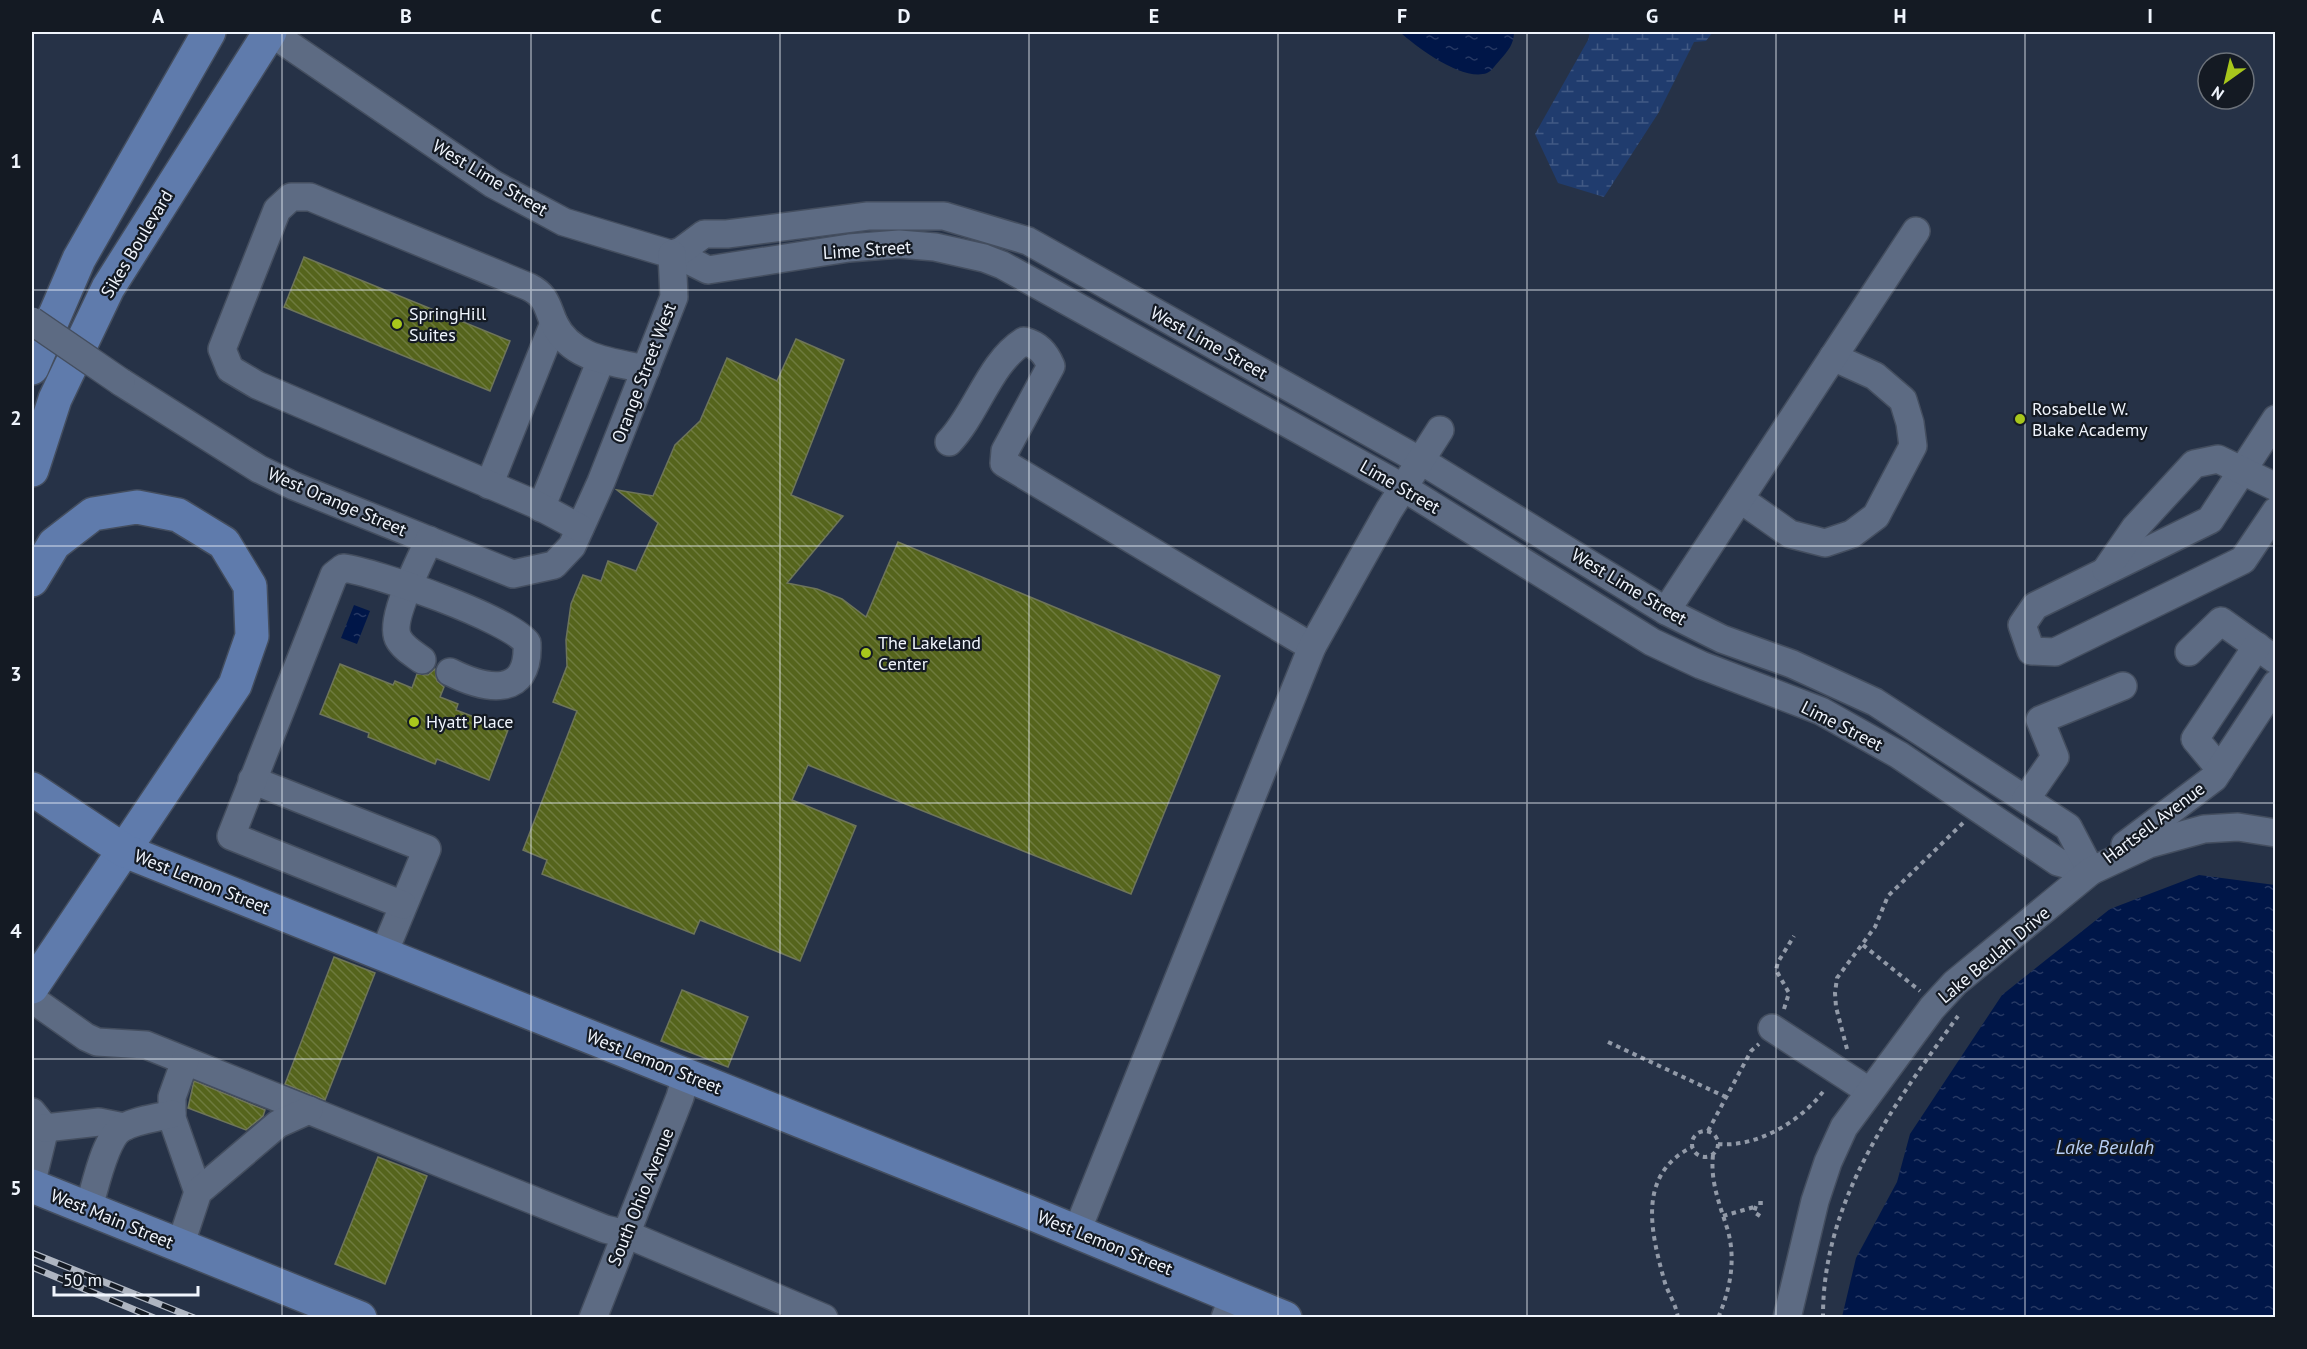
<svg xmlns="http://www.w3.org/2000/svg" width="2307" height="1349" font-family="'PT Sans',sans-serif">
<defs>
<pattern id="wetland-marsh" width="20" height="14" patternUnits="userSpaceOnUse" patternTransform="scale(1.5)"><rect width="20" height="14" fill="#203c6e"/><path d="M1 5h8M5 5V1M11 12h8M15 12V8" fill="none" stroke="#415984"/></pattern>
<pattern id="water-ripples" width="26" height="14" patternUnits="userSpaceOnUse" patternTransform="scale(1.5)"><rect width="26" height="14" fill="#001648"/><path d="M2 4q2-2 4 0t4 0M15 11q2-2 4 0t4 0" fill="none" stroke="#263863"/></pattern>
<pattern id="building-back-hatch" width="6" height="6" patternUnits="userSpaceOnUse" patternTransform="scale(1.5)"><rect width="6" height="6" fill="#55641c"/><path d="M-1 5l2 2M0 0l6 6M5-1l2 2" fill="none" stroke="#6e7b3e"/></pattern>
</defs>
<rect width="100%" height="100%" fill="#263247"/>
<polygon fill="url(#wetland-marsh)" points="1590,32 1713,32 1706,41 1694,42 1659,112 1604,197 1558,183 1535,134 1588,40"/>
<g fill="url(#water-ripples)">
<path d="M1400,32H1514C1514,44 1508,51 1500,60C1496,64 1492,71 1487,73C1463,82 1416,47 1400,32Z"/>
<polygon points="354,605 370,611 357,644 341,638"/>
<polygon points="2199,875 2275,885 2275,1317 1842,1317 1856,1258 1897,1182 1910,1134 2002,995 2110,909"/>
</g>
<g fill="url(#building-back-hatch)" stroke="#6e755a" stroke-width="1.5">
<polygon points="304,257 510,341 490,391 284,307"/>
<polygon points="796,339 844,360 791,495 843,516 787,583 817,589 842,599 866,617 898,542 1220,676 1131,894 808,765 792,800 856,826 800,961 700,920 694,934 542,874 547,860 523,850 577,711 553,702 567,666 566,640 571,604 583,575 601,581 608,561 636,571 658,523 617,490 653,496 675,445 700,421 727,358 777,381"/>
<polygon points="340,664 393,685 395,681 412,688 417,674 428,675 435,669 437,681 444,687 440,697 458,704 456,710 508,730 489,780 437,759 435,764 368,737 369,733 320,714"/>
<polygon points="334,957 375,973 325,1100 285,1084"/>
<polygon points="682,990 748,1017 728,1067 661,1041"/>
<polygon points="194,1081 265,1110 263,1116 246,1130 188,1108"/>
<polygon points="378,1157 427,1176 385,1284 335,1264"/>
</g>
<g fill="none" stroke-linecap="round" stroke-linejoin="round">
<g stroke="#444e5f" stroke-width="30">
<g id="minor">
<polyline points="270,32 493,184 564,222 684,258 708,270 849,248 899,244 935,247 984,258 1002,265 1404,488 1652,642 1701,665 1821,711 1899,755 2058,862 2091,871"/>
<polyline points="672,254 681,251 704,234 727,234 868,216 944,216 1028,241 1433,468 1666,611 1722,639 1792,664 1875,702 2068,827 2091,871"/>
<polyline points="121,382 259,469 294,486 513,574 554,565 572,546 601,482 674,297 672,254"/>
<polyline points="2276,419 2210,520 2035,606 2022,625 2031,651 2055,652 2243,560 2276,511"/>
<path d="M949,442C977,413 989,363 1024,341C1038,345 1045,352 1051,366L1005,451L1004,463L1312,647"/>
<polyline points="489,485 554,323"/>
<polyline points="1740,499 1790,534 1825,543 1852,534 1876,516 1913,446 1910,423 1903,400 1875,376 1833,357"/>
<polyline points="541,508 601,360"/>
<path d="M580,528L535,504L257,385L230,369L222,349L277,210L291,197H310L529,287C547,296 547,307 554,323C571,359 612,362 646,369"/>
<polyline points="2106,570 2135,528 2194,464 2218,459 2276,487"/>
<polyline points="1666,611 1916,231"/>
<polyline points="2189,652 2221,621 2276,660"/>
<path d="M422,660C414,654 403,648 398,638C389,619 420,561 429,540"/>
<polyline points="2220,769 2195,739 2257,646"/>
<polyline points="252,780 427,849 383,955"/>
<polyline points="2026,799 2055,757 2040,720 2123,686"/>
<polyline points="2125,845 2214,778 2276,684"/>
<path d="M403,905L231,836L334,575L343,568C376,572 510,619 527,643C530,700 484,689 450,672"/>
<polyline points="32,999 86,1037 97,1042 146,1045 605,1229 626,1234 824,1318"/>
<polyline points="1772,1028 1869,1091"/>
<polyline points="185,1061 172,1097 172,1118 198,1192"/>
<polyline points="32,1112 45,1128 32,1181"/>
<polyline points="45,1128 99,1122 124,1127"/>
<path d="M88,1210C95,1189 104,1139 122,1128C136,1120 157,1118 172,1114"/>
<polyline points="1077,1231 1312,647 1389,510 1440,430"/>
<polyline points="180,1246 198,1192 278,1124 309,1110"/>
<polyline points="593,1318 680,1097 686,1075"/>
<polyline points="1225,1318 1233,1296"/>
<polyline points="1787,1318 1815,1201 1828,1162 1844,1127 1932,1008 1955,983 2091,871 2149,844 2204,829 2238,827 2276,833"/>
</g>
</g>
<g stroke="#444e5f" stroke-width="36">
<g id="major">
<polyline points="32,368 79,259 209,32"/>
<polyline points="32,470 55,399 108,288 270,32"/>
<polyline points="32,580 54,544 93,514 137,507 178,515 224,543 250,586 252,636 235,685 32,987"/>
<polyline points="32,789 125,851 1026,1211 1285,1318"/>
<polyline points="32,1186 360,1318"/>
</g>
</g>
<g stroke="#929aa8" stroke-width="4" stroke-dasharray="4.5 4.5" stroke-linecap="butt">
<polyline points="1863,945 1920,991"/>
<polyline points="1784,1009 1789,993 1776,970 1778,962 1794,936"/>
<polyline points="1608,1042 1728,1098"/>
<polyline points="1847,1049 1836,1007 1835,993 1837,978 1875,927 1888,896 1963,823"/>
<circle cx="1705" cy="1144" r="13"/>
<polyline points="1708,1131 1751,1051 1759,1044"/>
<path d="M1718,1144C1757,1148 1803,1120 1825,1089"/>
<path d="M1713,1155C1710,1182 1720,1205 1728,1231C1736,1261 1730,1290 1718,1318"/>
<polyline points="1723,1216 1754,1207"/>
<polyline points="1760,1216 1754,1212 1757,1203 1764,1203"/>
<path d="M1678,1318C1676,1304 1669,1295 1665,1283C1651,1233 1636,1175 1692,1147"/>
<path d="M1823,1318C1822,1201 1893,1106 1958,1016"/>
</g>
<use href="#minor" stroke="#5d6b83" stroke-width="27"/>
<use href="#major" stroke="#5f7bac" stroke-width="33"/>
<g stroke="#aeb5c1" stroke-width="7">
<g id="rail">
<polyline points="32,1253 194,1318"/>
<polyline points="32,1267 154,1318"/>
</g>
</g>
<use href="#rail" stroke="#141a23" stroke-width="4.5" stroke-dasharray="14" stroke-linecap="butt"/>
<g stroke="#444e5f" stroke-width="30" stroke-linecap="butt">
<polyline id="minor-bridge" points="32,321 121,382"/>
</g>
<use href="#minor-bridge" stroke="#5d6b83" stroke-width="27"/>
</g>
<path fill="none" stroke="#f0f5fd" stroke-width="1.5" stroke-opacity="0.55" d="M282,32V1318M531,32V1318M780,32V1318M1029,32V1318M1278,32V1318M1527,32V1318M1776,32V1318M2025,32V1318M32,290H2276M32,546H2276M32,803H2276M32,1059H2276"/>
<g fill="#a8c71c" stroke="#141a23" stroke-width="2">
<circle cx="397" cy="324" r="6"/>
<circle cx="2020" cy="419" r="6"/>
<circle cx="866" cy="653" r="6"/>
<circle cx="414" cy="722" r="6"/>
</g>
<g text-anchor="middle" stroke-width="4.5" stroke-linejoin="round" paint-order="stroke">
<g font-size="18" fill="#f0f5fd" stroke="#141a23">
<text transform="translate(490 178) rotate(31)" y="6">West Lime Street</text>
<text transform="translate(137 244) rotate(-59)" y="6">Sikes Boulevard</text>
<text transform="translate(867 250) rotate(-4)" y="6">Lime Street</text>
<text transform="translate(1209 343) rotate(29)" y="6">West Lime Street</text>
<text transform="translate(644 373) rotate(-69)" y="6">Orange Street West</text>
<text transform="translate(1400 487) rotate(30)" y="6">Lime Street</text>
<text transform="translate(337 502) rotate(23)" y="6">West Orange Street</text>
<text transform="translate(1629 587) rotate(31)" y="6">West Lime Street</text>
<text transform="translate(1842 726) rotate(27)" y="6">Lime Street</text>
<text transform="translate(2154 823) rotate(-37)" y="6">Hartsell Avenue</text>
<text transform="translate(202 882) rotate(22)" y="6">West Lemon Street</text>
<text transform="translate(1994 955) rotate(-40)" y="6">Lake Beulah Drive</text>
<text transform="translate(654 1062) rotate(22)" y="6">West Lemon Street</text>
<text transform="translate(641 1197) rotate(-68)" y="6">South Ohio Avenue</text>
<text transform="translate(112 1219) rotate(22)" y="6">West Main Street</text>
<text transform="translate(1105 1243) rotate(22)" y="6">West Lemon Street</text>
</g>
<g font-size="18" fill="#f0f5fd" stroke="#141a23" text-anchor="start">
<text x="409" y="320">SpringHill<tspan x="409" dy="21">Suites</tspan></text>
<text x="2032" y="415">Rosabelle W.<tspan x="2032" dy="21">Blake Academy</tspan></text>
<text x="878" y="649">The Lakeland<tspan x="878" dy="21">Center</tspan></text>
<text x="426" y="728">Hyatt Place</text>
</g>
<g font-size="20" font-style="italic" fill="#b7cef5" stroke="#141a23">
<text x="2105" y="1154">Lake Beulah</text>
</g>
</g>
<rect width="2307" height="1349" fill="none" stroke="#141a23" stroke-width="66"/>
<g transform="translate(2226 81) rotate(214)"><circle r="28" fill="#141a23" stroke="#6c727a" stroke-width="1.5"/>
<path d="M0-4.5L10 22L0 15L-10 22Z" fill="#a8c71c"/>
<text y="-9" font-size="16" font-weight="bold" text-anchor="middle" fill="#f0f5fd">N</text>
</g>
<path d="M54 1286v9h144v-9" fill="none" stroke="#f0f5fd" stroke-width="3"/>
<text x="63" y="1286" font-size="18" fill="#f0f5fd" stroke="#141a23" stroke-width="4.5" paint-order="stroke">50 m</text>
<rect x="33" y="33" width="2241" height="1283" fill="none" stroke="#f0f5fd" stroke-width="2"/>
<g font-size="20" text-anchor="middle" font-weight="bold" fill="#f0f5fd">
<text x="158" y="23">A</text>
<text x="406" y="23">B</text>
<text x="656" y="23">C</text>
<text x="904" y="23">D</text>
<text x="1154" y="23">E</text>
<text x="1402" y="23">F</text>
<text x="1652" y="23">G</text>
<text x="1900" y="23">H</text>
<text x="2150" y="23">I</text>
<text x="16" y="168">1</text>
<text x="16" y="425">2</text>
<text x="16" y="681">3</text>
<text x="16" y="938">4</text>
<text x="16" y="1195">5</text>
</g>
</svg>
